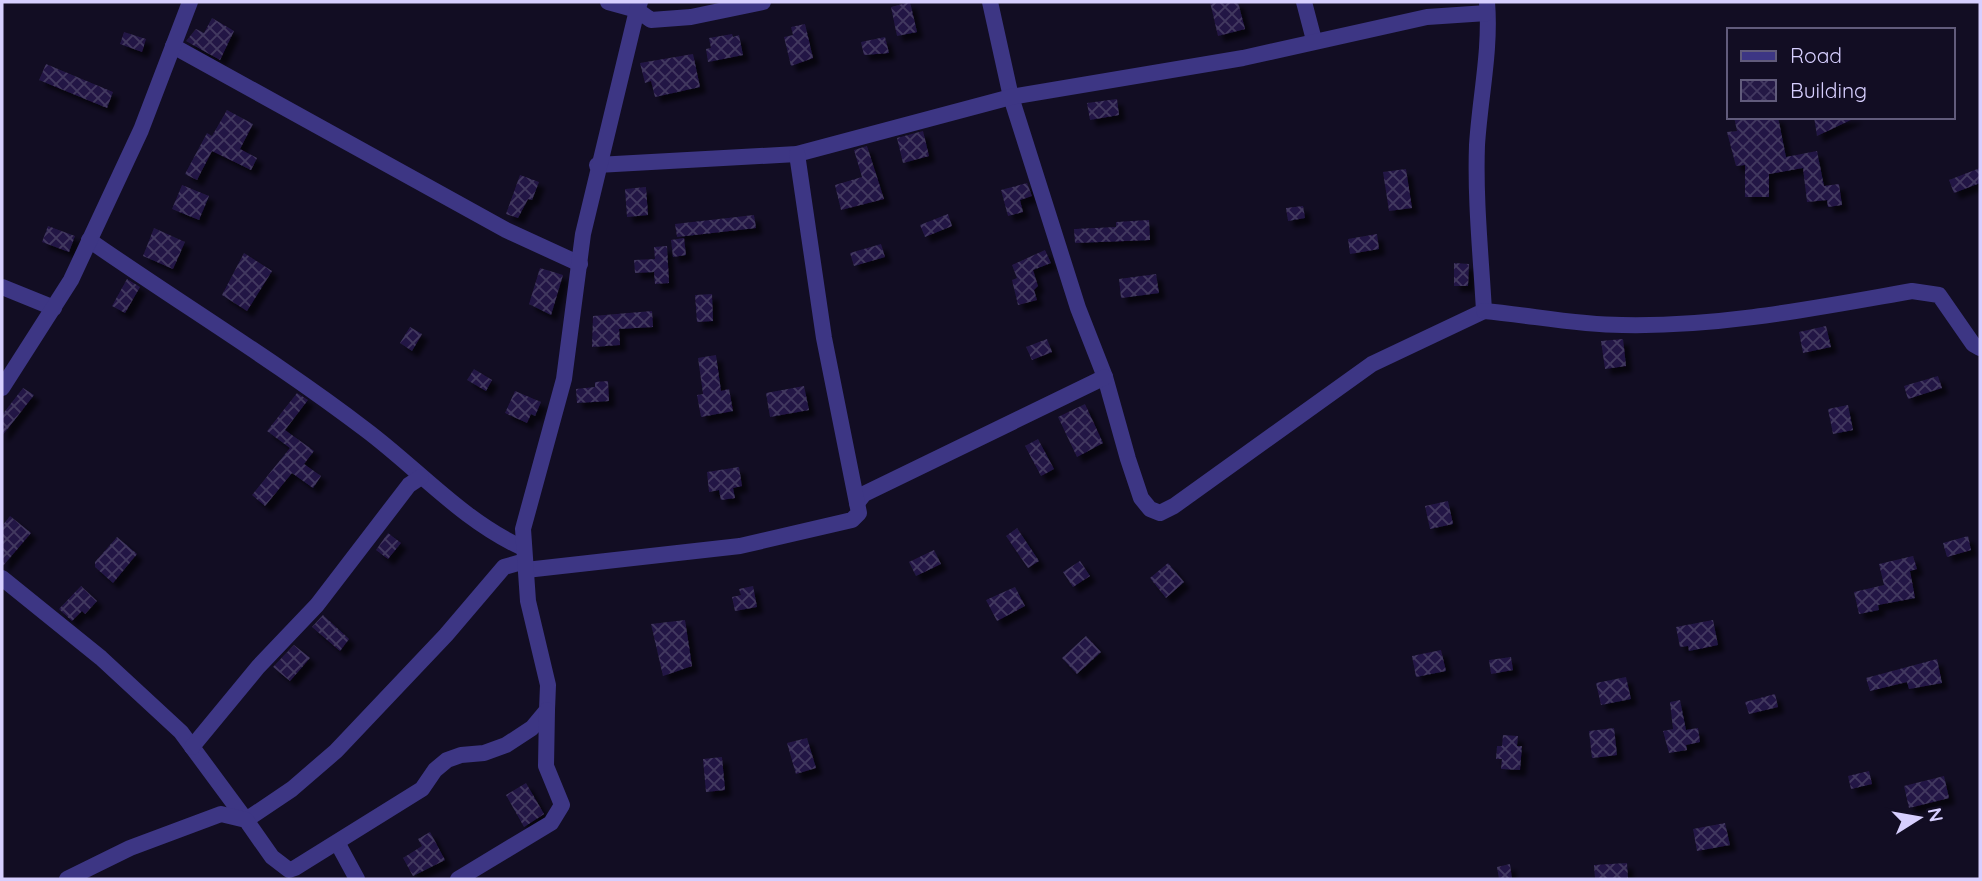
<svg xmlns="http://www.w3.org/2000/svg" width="1982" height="881" font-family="Quicksand,sans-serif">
<defs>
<pattern id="building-cross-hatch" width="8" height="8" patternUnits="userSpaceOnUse" patternTransform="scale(1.75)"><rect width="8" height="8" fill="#241845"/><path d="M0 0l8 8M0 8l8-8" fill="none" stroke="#433961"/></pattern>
<filter id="shadow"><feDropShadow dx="6" dy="6" stdDeviation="2" flood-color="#0009"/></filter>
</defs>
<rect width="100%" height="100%" fill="#120d23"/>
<g fill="url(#building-cross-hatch)" filter="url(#shadow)">
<polygon points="910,2 917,32 897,36 891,7"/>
<polygon points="1210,2 1238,2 1245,29 1218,36"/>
<polygon points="212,18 234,31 220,60 186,41 196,29 204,33"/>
<polygon points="805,24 813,58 791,66 784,37 793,35 791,27"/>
<polygon points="124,32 146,39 142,52 120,44"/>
<polygon points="732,34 733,37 739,35 743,55 708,62 706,49 711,48 709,38"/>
<polygon points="885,37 889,53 864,55 861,42"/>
<polygon points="693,54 700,87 655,97 651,81 645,83 640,63"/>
<polygon points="46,64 113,92 107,108 39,80"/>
<polygon points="1117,99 1119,115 1090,120 1087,103"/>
<polygon points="227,110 253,124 240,149 257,158 251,170 212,151 197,180 185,174 207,133 212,136"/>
<polygon points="1734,117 1778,117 1786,157 1817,151 1824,186 1839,184 1842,205 1828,207 1827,200 1807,202 1803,168 1769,174 1769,197 1745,197 1745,165 1736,166 1727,132 1737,131"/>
<polygon points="1814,117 1857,117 1817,136"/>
<polygon points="923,131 929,156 903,163 897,138"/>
<polygon points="867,146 884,199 841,210 835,185 862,177 854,150"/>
<polygon points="1980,168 1980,183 1954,193 1949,180"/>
<polygon points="1406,169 1412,208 1389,211 1383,172"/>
<polygon points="520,175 539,182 532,200 528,199 518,218 506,214"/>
<polygon points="1027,183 1032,196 1020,200 1023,212 1008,216 1001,190"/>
<polygon points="182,185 209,196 199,220 172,209"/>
<polygon points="646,187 648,215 627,217 625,189"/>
<polygon points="1303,206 1305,218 1288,221 1286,208"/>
<polygon points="948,214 952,226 925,237 920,225"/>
<polygon points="754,215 756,228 677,237 675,224"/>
<polygon points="1149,220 1150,240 1075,243 1074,229 1116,227 1116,222"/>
<polygon points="48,226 75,236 69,252 42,242"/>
<polygon points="154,228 185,242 173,269 143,256"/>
<polygon points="1377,234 1379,249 1350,254 1348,239"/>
<polygon points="684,238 686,255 673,257 671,240"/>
<polygon points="881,244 885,257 854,266 850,253"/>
<polygon points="667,246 669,283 655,284 654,272 635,273 634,260 655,259 654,247"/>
<polygon points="1045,250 1051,263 1033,270 1038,286 1034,290 1037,300 1018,305 1012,280 1017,278 1012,265"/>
<polygon points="244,253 272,271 247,311 222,295"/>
<polygon points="1454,263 1469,264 1468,286 1454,286"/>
<polygon points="540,268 563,275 551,315 529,304"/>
<polygon points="1156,274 1159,293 1121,298 1119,279"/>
<polygon points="127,279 140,287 125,313 112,306"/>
<polygon points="712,294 713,321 697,322 695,295"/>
<polygon points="652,311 653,327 619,329 620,345 592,347 593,316"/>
<polygon points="1826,326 1831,347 1803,353 1799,332"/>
<polygon points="410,327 422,334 412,351 400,343"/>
<polygon points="1047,339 1052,352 1032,360 1026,347"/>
<polygon points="1623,339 1626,366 1605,369 1601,341"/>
<polygon points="716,355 721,391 729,389 733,411 701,417 697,395 703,394 698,358"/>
<polygon points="474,369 492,380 486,391 467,380"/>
<polygon points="1938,376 1942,388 1908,399 1904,386"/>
<polygon points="608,381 609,401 577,403 576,389 595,387 595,382"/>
<polygon points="804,386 809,410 770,417 766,393"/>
<polygon points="23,388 34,395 2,436 2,415"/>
<polygon points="515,391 541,402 535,416 531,414 527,423 505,413"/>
<polygon points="297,393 308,400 285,430 314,451 304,464 321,476 313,488 292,473 265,506 252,495 290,448 267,431"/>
<polygon points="1085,404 1103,443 1077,457 1058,417"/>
<polygon points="1848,405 1853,430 1833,434 1828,409"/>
<polygon points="1038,439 1054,469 1041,476 1025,446"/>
<polygon points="739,467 742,486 733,488 735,498 721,500 719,490 709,492 707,472"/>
<polygon points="1448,501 1453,524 1430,529 1425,506"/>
<polygon points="10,516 31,533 2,567 2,526"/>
<polygon points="1017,528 1039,561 1028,568 1006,536"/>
<polygon points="388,533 401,543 388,559 376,550"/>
<polygon points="1968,536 1971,550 1947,557 1943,543"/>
<polygon points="117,537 137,554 113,583 95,567 95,562"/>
<polygon points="934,550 941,564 916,576 909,562"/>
<polygon points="1913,556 1917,569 1910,571 1915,598 1878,605 1879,610 1859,614 1854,592 1884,585 1879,564"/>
<polygon points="1080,561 1090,576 1073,587 1063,572"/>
<polygon points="1168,563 1184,582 1166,598 1150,578"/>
<polygon points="81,586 97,601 85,614 82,611 72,621 59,609"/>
<polygon points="753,586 757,607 735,611 732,597 741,595 739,589"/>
<polygon points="1015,587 1025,606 997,621 986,600"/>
<polygon points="323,615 349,639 340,651 312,627"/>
<polygon points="685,620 692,666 663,676 651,624"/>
<polygon points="1713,620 1718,645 1689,651 1688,646 1680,647 1676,627"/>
<polygon points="1086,636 1101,652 1077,674 1062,658"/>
<polygon points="294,645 310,658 290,681 273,667"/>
<polygon points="1441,650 1446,671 1416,677 1412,656"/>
<polygon points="1511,657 1513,670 1491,674 1489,660"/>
<polygon points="1937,659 1942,683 1909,689 1907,682 1870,691 1866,678"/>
<polygon points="1626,677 1631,699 1601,705 1596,683"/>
<polygon points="1775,694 1778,707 1749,714 1745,702"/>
<polygon points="1680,700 1686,730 1698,728 1700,742 1686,745 1687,750 1669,753 1663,731 1673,729 1670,702"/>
<polygon points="1614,728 1617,755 1592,758 1589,731"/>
<polygon points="1503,735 1518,736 1517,746 1522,746 1520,770 1501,769 1502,759 1496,759 1497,746 1502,746"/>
<polygon points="807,738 816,768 796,774 787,743"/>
<polygon points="722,757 725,790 706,792 703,759"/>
<polygon points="1869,771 1872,784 1851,789 1848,776"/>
<polygon points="1944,776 1949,798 1909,808 1904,786"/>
<polygon points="526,783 544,814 524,827 506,795"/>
<polygon points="1725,823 1730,845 1697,851 1693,829"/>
<polygon points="430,832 445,860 413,876 403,858 422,846 418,839"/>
<polygon points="1627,863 1628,879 1595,879 1594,865"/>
<polygon points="1510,864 1512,879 1499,879 1497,867"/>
</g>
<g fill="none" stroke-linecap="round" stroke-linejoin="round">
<g stroke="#3d3684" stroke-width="16">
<polyline points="608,2 637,10 640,2"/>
<path d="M990,2L1011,97L1078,308L1105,377L1128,459L1141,498L1150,509L1160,513L1174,506L1372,364L1484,311C1481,256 1475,201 1477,145C1480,97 1491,50 1487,2"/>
<polyline points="1304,2 1314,40"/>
<polyline points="173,46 506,230 580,264"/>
<polyline points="597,165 797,154 1011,97 1243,58 1427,17 1487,13"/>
<path d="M89,240C181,304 277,362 366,430C418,469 463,521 523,548"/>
<polyline points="2,287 54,308"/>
<path d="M1484,311C1530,315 1576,325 1622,325C1721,327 1815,308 1912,291L1939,295L1973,344L1980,348"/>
<polyline points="2,388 71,280 141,130 190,2"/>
<polyline points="857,503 864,494 1105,377"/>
<polyline points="526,570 740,546 852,520 859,513 824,338 797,154"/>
<polyline points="2,578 101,658 181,732 246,820 292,789 336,751 446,635 504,567 525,561"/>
<polyline points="192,747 258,667 317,605 409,485 421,477"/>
<polyline points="338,844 357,879"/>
<polyline points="67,879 130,848 221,814 246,820 272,857 289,870 295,868 422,789 435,770 447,760 461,755 484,753 506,745 532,728 547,710 548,685 528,601 523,529 564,379 583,234 637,10 651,20 691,17 763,2"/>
<polyline points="458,879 551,823 562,805 546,766 547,710"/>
</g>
</g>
<rect width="1982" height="881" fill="none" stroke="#d7cfff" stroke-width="7"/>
<rect x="1727" y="28" width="228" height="91" fill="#120d23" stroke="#615b7b" stroke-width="2"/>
<rect x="1741" y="51" width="35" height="10" fill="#3d3684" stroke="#615b7b" stroke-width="2"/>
<text x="1790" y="63" font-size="21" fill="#d7cfff">Road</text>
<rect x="1741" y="80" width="35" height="21" fill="url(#building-cross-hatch)" stroke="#615b7b" stroke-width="2"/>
<text x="1790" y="98" font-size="21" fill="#d7cfff">Building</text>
<g transform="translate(1919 818) rotate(79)" stroke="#120d23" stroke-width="5" paint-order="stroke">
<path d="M0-5L12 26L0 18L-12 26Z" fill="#d7cfff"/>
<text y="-10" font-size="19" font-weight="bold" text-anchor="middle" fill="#d7cfff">N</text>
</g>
</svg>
